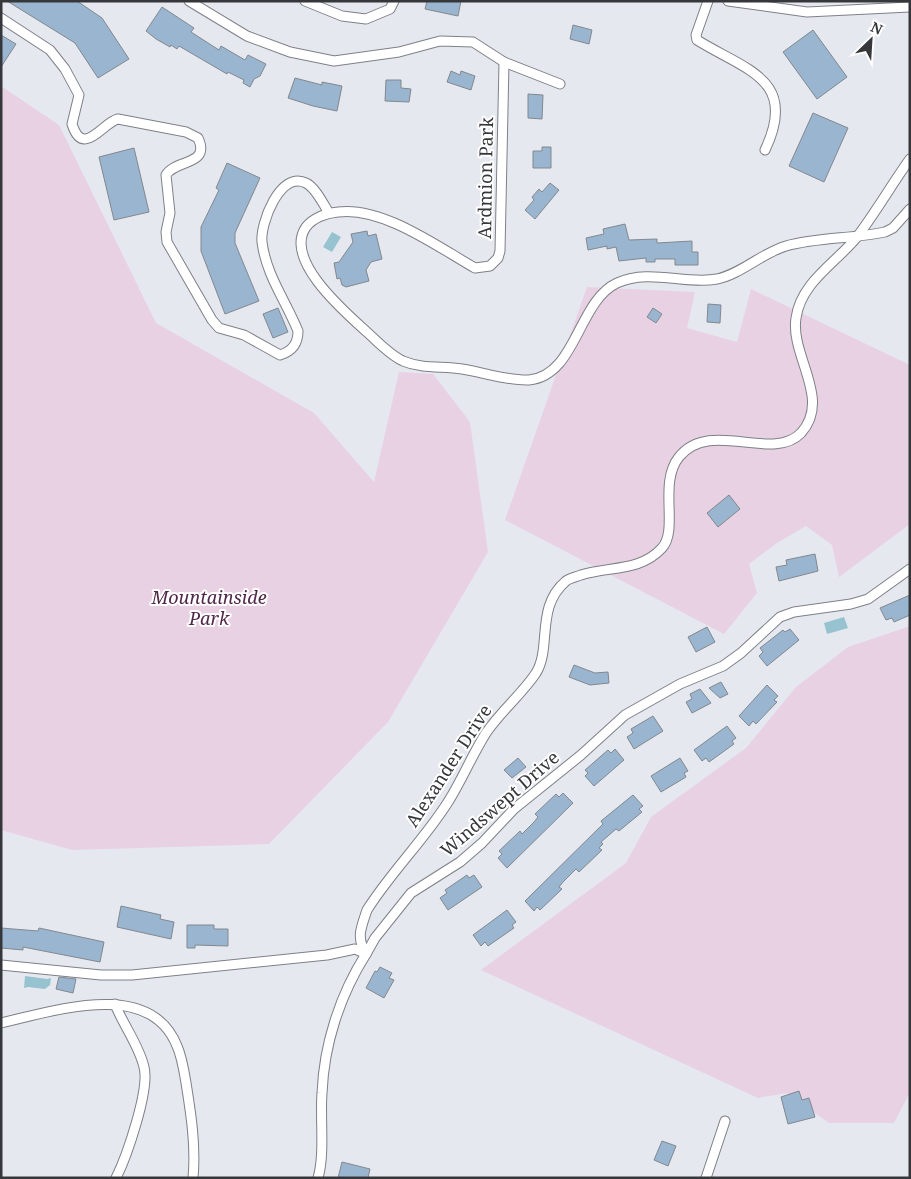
<svg xmlns="http://www.w3.org/2000/svg" width="911" height="1179" font-family="'Noto Serif',serif">
<rect width="100%" height="100%" fill="#e6e8f0"/>
<g fill="#e8d1e3">
<polygon points="1,86 59,125 156,323 314,413 374,482 399,372 433,374 470,422 488,552 388,722 269,844 72,850 1,830"/>
<polygon points="587,287 695,292 687,328 737,342 751,289 910,365 910,524 839,577 832,545 806,526 777,543 749,564 757,593 724,634 505,520"/>
<polygon points="910,626 910,1092 894,1123 829,1123 787,1093 758,1098 481,970 626,863 651,817 746,748 796,687 848,647"/>
</g>
<g fill="#97c2cf">
<polygon points="332,232 341,237 332,252 323,247"/>
<polygon points="844,617 848,628 827,634 824,623"/>
<polygon points="25,976 47,979 51,978 50,985 45,989 28,987 24,988"/>
</g>
<g fill="#99b5d0" stroke="#82888e">
<polygon points="7,1 77,1 102,18 129,59 98,78 75,43"/>
<polygon points="427,1 461,1 458,16 425,9"/>
<polygon points="162,7 194,28 191,32 219,50 221,46 245,60 248,55 266,64 260,76 254,79 250,87 243,83 244,80 228,72 227,74 179,46 177,49 171,45 170,47 156,39 146,31"/>
<polygon points="573,25 592,30 589,44 570,39"/>
<polygon points="813,30 847,77 817,99 783,52"/>
<polygon points="1,35 16,44 1,67"/>
<polygon points="451,71 460,75 461,71 475,76 471,90 447,82"/>
<polygon points="295,78 322,85 322,82 342,86 337,111 313,106 288,98"/>
<polygon points="386,80 401,80 401,88 411,89 409,102 385,101"/>
<polygon points="528,94 543,95 542,119 528,118"/>
<polygon points="813,113 848,128 824,182 789,166"/>
<polygon points="542,147 551,147 551,168 533,168 533,151 542,151"/>
<polygon points="134,148 149,212 114,220 99,157"/>
<polygon points="227,163 260,178 235,233 235,243 259,301 225,314 201,251 201,227 219,190 216,188"/>
<polygon points="550,183 559,190 535,219 525,210 534,200 532,197 539,189 542,192"/>
<polygon points="625,224 629,240 657,239 657,243 692,241 692,252 698,252 698,265 675,265 675,259 655,259 655,262 646,262 646,258 619,261 616,247 607,249 607,246 588,250 586,238 604,234 603,229"/>
<polygon points="367,231 368,236 376,234 382,259 371,262 366,270 369,281 346,287 342,285 340,278 337,279 334,263 339,262 353,242 351,234"/>
<polygon points="708,304 721,305 720,323 707,322"/>
<polygon points="278,308 288,332 273,338 263,314"/>
<polygon points="653,308 662,314 656,323 647,317"/>
<polygon points="729,495 740,509 718,527 707,513"/>
<polygon points="815,554 818,571 779,581 776,567 787,565 786,560"/>
<polygon points="910,595 910,615 894,622 892,618 886,620 880,608"/>
<polygon points="707,627 715,642 696,652 688,637"/>
<polygon points="790,629 799,640 767,666 759,656 763,652 760,648 783,630 785,632"/>
<polygon points="574,665 595,673 608,672 609,683 590,685 569,677"/>
<polygon points="721,682 728,694 720,698 709,688"/>
<polygon points="767,685 778,696 774,700 777,702 756,724 753,721 749,726 739,716"/>
<polygon points="700,689 711,703 692,713 686,702 692,699 690,694"/>
<polygon points="653,716 663,731 634,749 627,737 633,733 631,729"/>
<polygon points="727,726 736,738 732,741 734,744 709,762 706,758 702,761 694,750"/>
<polygon points="615,749 624,760 594,786 585,776 588,773 585,770 608,750 611,753"/>
<polygon points="518,758 526,767 512,778 504,770"/>
<polygon points="680,758 688,771 684,773 686,777 661,792 651,776"/>
<polygon points="563,793 573,803 507,868 498,858 502,854 499,851 520,831 522,834 534,822 538,817 535,814 556,794 559,797"/>
<polygon points="633,795 643,806 639,809 642,812 619,831 616,829 601,842 603,844 599,848 602,850 579,872 576,869 563,882 559,887 562,889 540,910 537,907 534,911 525,901 603,824 601,821"/>
<polygon points="467,875 469,878 474,875 482,887 448,910 440,898 447,893 445,890"/>
<polygon points="121,906 161,915 160,919 174,922 171,939 117,927"/>
<polygon points="507,910 516,922 512,925 514,928 488,946 485,942 481,946 473,935"/>
<polygon points="187,925 214,925 214,929 228,929 228,946 195,945 195,948 187,948"/>
<polygon points="1,928 38,931 39,928 104,942 100,962 23,947 23,950 1,948"/>
<polygon points="380,967 392,973 389,978 394,980 384,998 366,988 375,971 377,972"/>
<polygon points="59,977 76,979 73,993 56,989"/>
<polygon points="799,1091 802,1100 809,1098 815,1117 788,1124 781,1097"/>
<polygon points="662,1141 676,1146 668,1166 654,1160"/>
<polygon points="342,1162 370,1169 368,1178 338,1178"/>
</g>
<g fill="none" stroke-linecap="round" stroke-linejoin="round">
<g stroke="#7e8087" stroke-width="11">
<g id="street">
<polyline points="189,1 247,36 290,52 334,61 399,52 440,41 473,42 504,62 560,84"/>
<polyline points="305,1 342,16 366,19 390,9 394,1"/>
<path d="M708,1L696,35L697,40C745,70 799,79 765,150"/>
<polyline points="728,1 807,12 910,7"/>
<path d="M1,18L50,50L65,69L79,95L72,124C83,159 103,122 118,119L186,132L198,138C211,166 175,159 166,175L170,213L166,232L167,242L212,320L219,328L244,335L280,355C293,351 298,343 298,331C286,301 266,275 262,242C260,224 280,170 306,183C316,188 323,204 329,213"/>
<path d="M504,62L500,251L498,258L490,266L475,268C438,247 382,206 338,212C326,213 313,218 306,227C283,260 346,313 368,333C379,343 390,355 403,361C422,369 442,366 462,369C483,372 507,381 529,380C576,376 578,301 617,283C649,268 685,285 717,279C741,274 762,253 786,246C818,237 853,239 885,232L893,228L910,209"/>
<polyline points="1,965 101,975 132,975 327,955 355,949 366,954 375,938 411,893 460,862 482,843 514,809 581,755 625,715 680,684 723,666 741,653 780,617 794,612 851,604 868,599 910,569"/>
<path d="M115,1004C123,1025 139,1045 144,1067C150,1089 127,1156 116,1178"/>
<path d="M1,1023C54,1011 150,978 177,1046C182,1057 184,1071 186,1083C191,1114 196,1146 193,1178"/>
<path d="M318,1178C325,1153 320,1119 322,1093C324,1044 340,995 366,954C356,937 361,928 367,910C391,872 424,840 448,802C462,780 472,755 486,733C501,711 522,694 536,673C552,647 535,607 566,581C570,578 576,577 581,575C609,566 640,572 662,548C679,529 658,483 679,457C710,418 772,463 801,433C832,399 790,356 796,318C801,282 836,263 857,237C876,212 892,184 910,159"/>
<polyline points="706,1178 725,1121"/>
</g>
</g>
<use href="#street" stroke="#fff" stroke-width="9"/>
</g>
<g text-anchor="middle" stroke-width="4" stroke-linejoin="round" paint-order="stroke">
<g font-size="18" fill="#36373a" stroke="#fff">
<text transform="translate(486 178) rotate(-89)" y="6">Ardmion Park</text>
<text transform="translate(449 766) rotate(-57)" y="6">Alexander Drive</text>
<text transform="translate(500 804) rotate(-41)" y="6">Windswept Drive</text>
</g>
<g font-size="18" font-style="italic" fill="#4f2749" stroke="#fff">
<text x="209" y="604">Mountainside<tspan x="209" dy="21">Park</tspan></text>
</g>
</g>
<rect width="911" height="1179" fill="none" stroke="#36373a" stroke-width="5"/>
<g transform="translate(871 40) rotate(25)" stroke="#ffffff" stroke-width="4" paint-order="stroke">
<path d="M0-4L9 19L0 12L-9 19Z" fill="#36373a"/>
<text y="-8" font-size="14" font-weight="bold" text-anchor="middle" fill="#36373a">N</text>
</g>
</svg>
